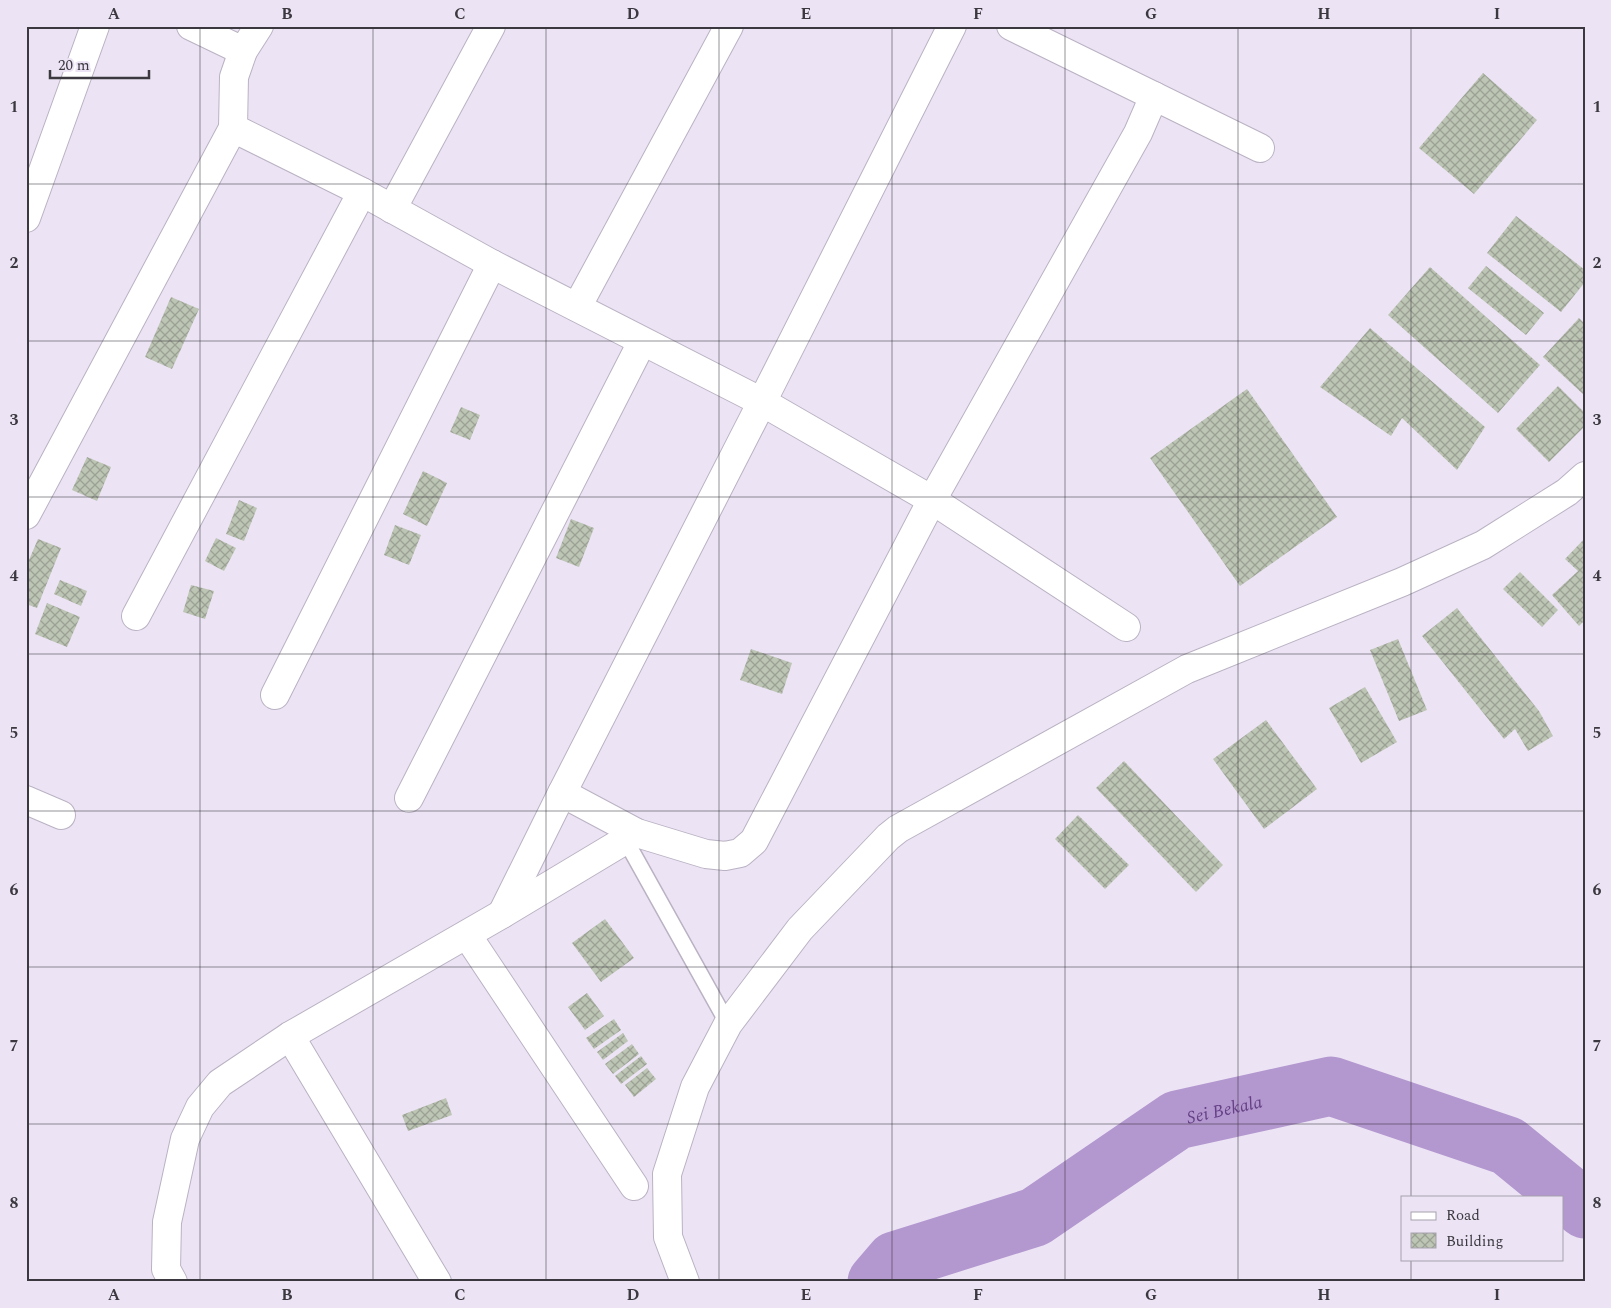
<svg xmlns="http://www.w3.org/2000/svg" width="1611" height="1308" font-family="Spectral,serif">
<defs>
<pattern id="building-cross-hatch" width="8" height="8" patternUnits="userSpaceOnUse" patternTransform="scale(1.25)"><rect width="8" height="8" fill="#bdc5b4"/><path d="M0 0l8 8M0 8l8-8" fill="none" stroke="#9ba194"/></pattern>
</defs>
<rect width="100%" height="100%" fill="#ece4f5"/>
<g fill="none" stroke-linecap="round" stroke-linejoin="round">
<path stroke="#b397cf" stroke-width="59" id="s1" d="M877,1282L895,1261L1035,1217L1177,1120L1331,1086L1508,1146L1585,1209"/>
</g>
<g fill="url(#building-cross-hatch)">
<polygon points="1483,73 1537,120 1474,194 1419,148"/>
<polygon points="1516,216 1585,270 1585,282 1561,312 1487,253"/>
<polygon points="1486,266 1544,313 1526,335 1468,288"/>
<polygon points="1430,267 1540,365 1498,413 1388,315"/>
<polygon points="171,297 199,309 172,369 145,357"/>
<polygon points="1579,318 1585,324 1585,396 1543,357"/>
<polygon points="1370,328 1485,427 1457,470 1402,418 1391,436 1320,387"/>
<polygon points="1558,386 1585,413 1585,426 1549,462 1516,429"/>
<polygon points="1247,389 1337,517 1240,586 1150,458"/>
<polygon points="461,407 480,415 470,440 450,432"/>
<polygon points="87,457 111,467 97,501 72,490"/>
<polygon points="423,471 447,483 427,526 403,514"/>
<polygon points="239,500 257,508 244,541 226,534"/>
<polygon points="571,519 594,528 579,567 556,558"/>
<polygon points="395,525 421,535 409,565 384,555"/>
<polygon points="216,538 236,548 224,571 205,561"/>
<polygon points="1585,538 1585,620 1579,626 1552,595 1578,571 1565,559"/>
<polygon points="38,539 61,548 37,608 26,604 26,567"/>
<polygon points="1520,572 1558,610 1542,627 1503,589"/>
<polygon points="60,580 87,591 81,606 54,594"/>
<polygon points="191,585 214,591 205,619 183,612"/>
<polygon points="47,603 80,617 67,647 35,634"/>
<polygon points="1457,608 1539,711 1553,736 1528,751 1515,729 1504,739 1422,636"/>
<polygon points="1398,639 1427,710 1399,721 1370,650"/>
<polygon points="751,649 792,663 782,694 740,680"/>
<polygon points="1365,687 1397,742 1361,763 1329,708"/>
<polygon points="1266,720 1317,789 1264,829 1213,759"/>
<polygon points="1124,761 1223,865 1196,892 1096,788"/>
<polygon points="1078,815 1129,865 1105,889 1055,839"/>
<polygon points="605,919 634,958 601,982 572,943"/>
<polygon points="587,993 604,1016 585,1030 568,1007"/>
<polygon points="614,1019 621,1030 594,1049 586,1038"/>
<polygon points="623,1033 628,1041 603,1060 597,1052"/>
<polygon points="632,1044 639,1054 613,1074 605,1064"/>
<polygon points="641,1056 647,1064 621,1084 615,1076"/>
<polygon points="647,1068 656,1079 634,1097 625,1085"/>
<polygon points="446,1098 452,1115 408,1131 402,1115"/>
</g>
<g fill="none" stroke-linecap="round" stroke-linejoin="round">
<g stroke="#bab2c3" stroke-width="18">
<polyline id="lane" points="626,841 728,1024"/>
</g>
<g stroke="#bab2c3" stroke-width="30">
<g id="street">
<polyline points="191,26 243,51"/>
<polyline points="259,26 243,51 234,77 233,128 362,192 492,264 762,402 932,500 1126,627"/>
<polyline points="1011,26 1260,148"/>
<polyline points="392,209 491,26"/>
<polyline points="26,218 95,26"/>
<polyline points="577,307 729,26"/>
<polyline points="26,515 233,128"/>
<polyline points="136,616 362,192"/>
<polyline points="275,695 492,264"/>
<polyline points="562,793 637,833 706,854 725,856 740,853 754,841 932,500 1138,133 1154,96"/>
<polyline points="409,798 642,342"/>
<polyline points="26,800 61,815"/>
<polyline points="502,914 562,793 762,402 952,26"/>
<polyline points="467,935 634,1186"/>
<polyline points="290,1036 437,1282"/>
<polyline points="173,1282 166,1269 167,1222 185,1139 200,1107 220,1083 290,1036 502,914 637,833"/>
</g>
</g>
<g stroke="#bab2c3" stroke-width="30">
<polyline id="secondary" points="685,1282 668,1237 667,1174 695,1087 728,1024 800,929 888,837 898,829 1187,669 1402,582 1483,545 1567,492 1585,476"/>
</g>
<use href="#lane" stroke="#fff" stroke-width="15"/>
<use href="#street" stroke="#fff" stroke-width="28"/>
<use href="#secondary" stroke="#fff" stroke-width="28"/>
</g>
<path fill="none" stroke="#3b383f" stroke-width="1" stroke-opacity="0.55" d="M200,26V1282M373,26V1282M546,26V1282M719,26V1282M892,26V1282M1065,26V1282M1238,26V1282M1411,26V1197M26,184H1585M26,341H1585M26,497H1585M26,654H1585M26,811H1585M26,967H1585M26,1124H1585M1411,1259V1282"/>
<g text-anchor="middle" stroke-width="4.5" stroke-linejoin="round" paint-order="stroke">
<g font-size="18" font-style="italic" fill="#654085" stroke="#ece4f5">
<text dy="6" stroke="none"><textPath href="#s1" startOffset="395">Sei Bekala</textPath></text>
</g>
</g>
<rect width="1611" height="1308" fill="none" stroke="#ece4f5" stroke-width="55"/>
<rect x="1401" y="1196" width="162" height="65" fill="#ece4f5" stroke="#a59fac"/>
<rect x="1411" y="1212" width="25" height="8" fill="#ffffff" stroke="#a59fac"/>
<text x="1446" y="1220" font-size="15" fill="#3b383f">Road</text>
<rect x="1411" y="1233" width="25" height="15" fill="url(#building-cross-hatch)" stroke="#a59fac"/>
<text x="1446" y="1246" font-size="15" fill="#3b383f">Building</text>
<path d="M50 70v8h99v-8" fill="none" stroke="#3b383f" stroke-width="2.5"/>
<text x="58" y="70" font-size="15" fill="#3b383f" stroke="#ece4f5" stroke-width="4" paint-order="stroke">20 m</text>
<rect x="28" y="28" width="1556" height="1252" fill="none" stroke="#3b383f" stroke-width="2"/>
<g font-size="16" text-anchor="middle" font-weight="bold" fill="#3b383f">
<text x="114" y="19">A</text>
<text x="287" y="19">B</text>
<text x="460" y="19">C</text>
<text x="633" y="19">D</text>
<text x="806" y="19">E</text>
<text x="978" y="19">F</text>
<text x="1151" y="19">G</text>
<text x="1324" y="19">H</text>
<text x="1497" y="19">I</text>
<text x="14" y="112">1</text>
<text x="1597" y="112">1</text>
<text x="14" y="268">2</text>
<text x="1597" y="268">2</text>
<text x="14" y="425">3</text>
<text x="1597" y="425">3</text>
<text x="14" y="581">4</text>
<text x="1597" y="581">4</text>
<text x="14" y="738">5</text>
<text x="1597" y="738">5</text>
<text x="14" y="895">6</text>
<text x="1597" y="895">6</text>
<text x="14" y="1051">7</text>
<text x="1597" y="1051">7</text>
<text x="14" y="1208">8</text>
<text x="1597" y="1208">8</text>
<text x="114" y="1300">A</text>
<text x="287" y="1300">B</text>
<text x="460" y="1300">C</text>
<text x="633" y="1300">D</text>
<text x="806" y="1300">E</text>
<text x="978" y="1300">F</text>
<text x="1151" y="1300">G</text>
<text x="1324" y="1300">H</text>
<text x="1497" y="1300">I</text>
</g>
</svg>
